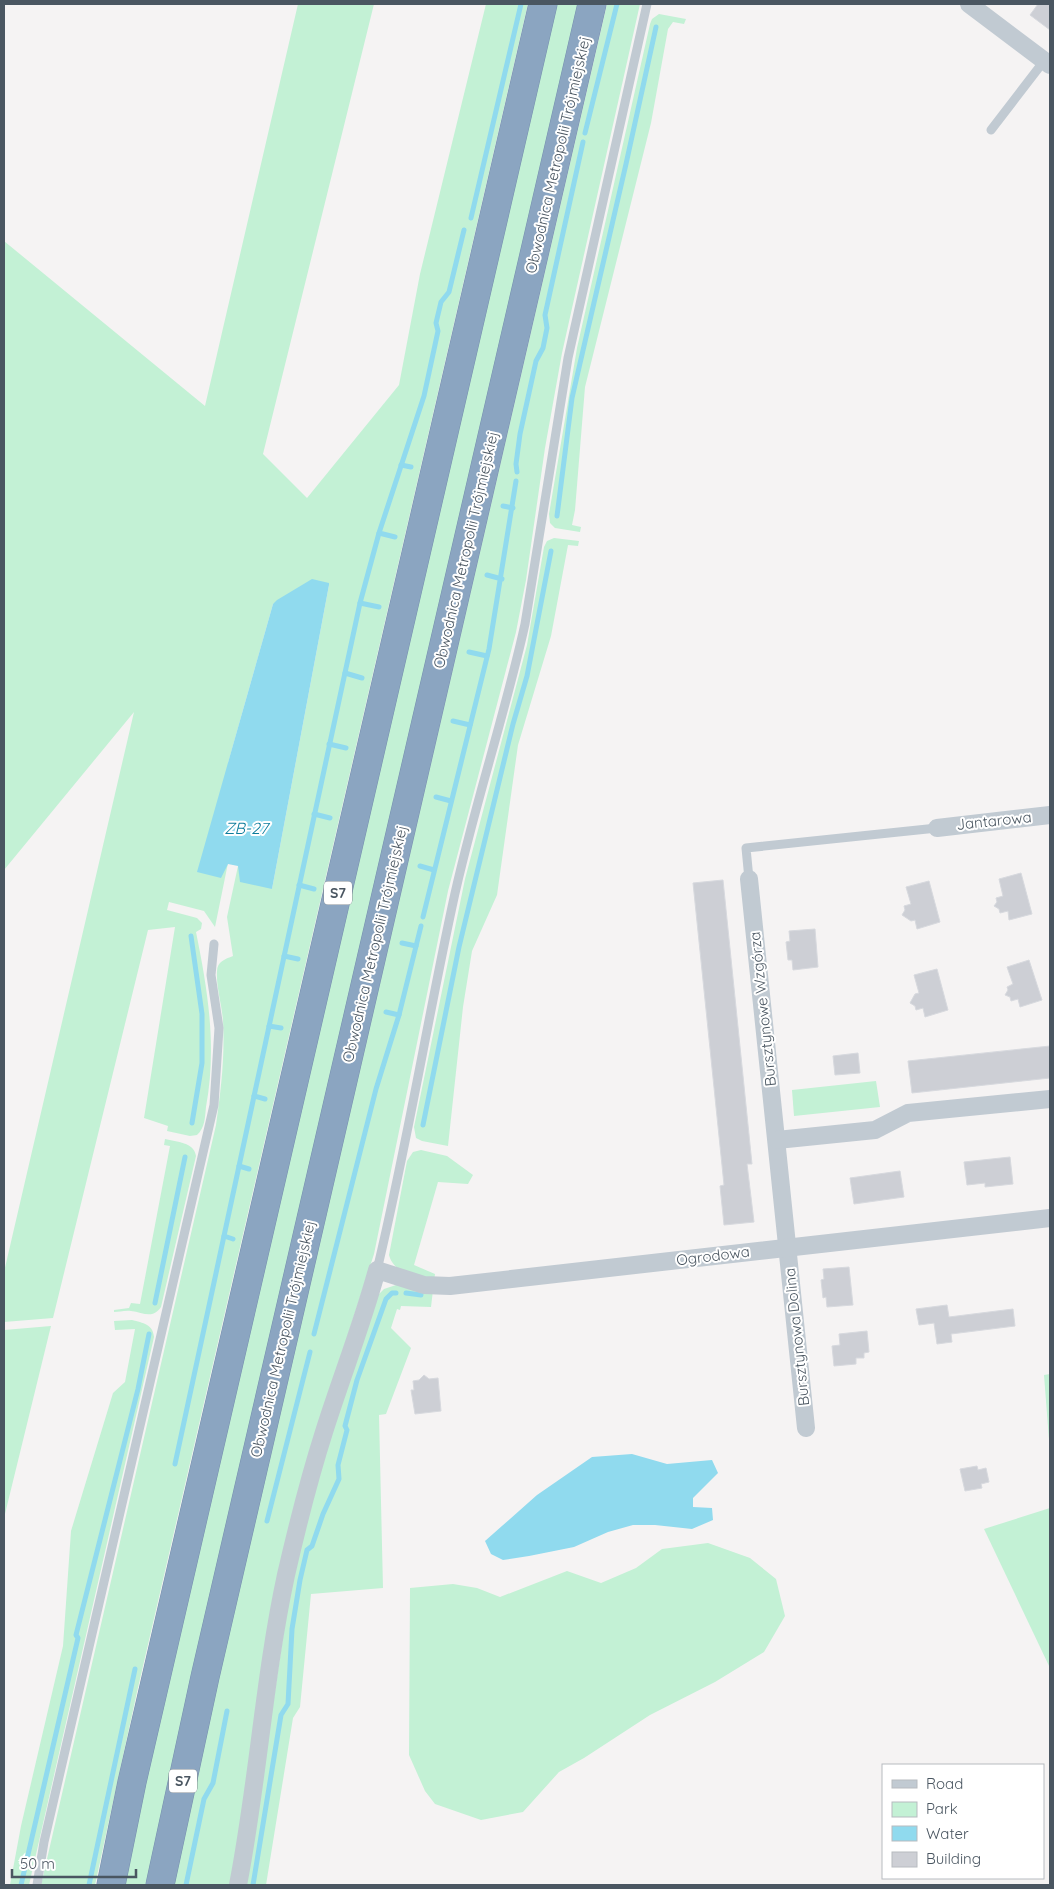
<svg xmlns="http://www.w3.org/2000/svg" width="1054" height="1889" font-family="Quicksand,sans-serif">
<rect width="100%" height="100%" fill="#f5f3f3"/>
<g fill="#c3f1d5">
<path d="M298,4H374L263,454L307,498L399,385L420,274L486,4H528L137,1692L95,1885H41L216,1125C221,1090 225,1056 223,1021C222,1005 216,987 217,971C217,962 225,959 233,956L227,917L238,866L272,889L329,585L273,604L228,763V863L215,927L204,911L169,902L167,910L197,918L202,923L201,929L196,932C208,991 217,1047 206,1107C205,1117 205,1128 197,1135L190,1136L167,1131L168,1126L144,1118L175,927L148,930L53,1318L4,1322V1272L134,712L4,870V241L205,406Z"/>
<polygon points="553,4 581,4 148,1885 120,1885"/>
<polygon points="607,4 640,4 562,353 545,448 526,580 516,632 448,891 374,1254 321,1418 232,1885 173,1885 213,1703"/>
<polygon points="659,14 686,19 684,24 673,22 668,29 651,123 585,387 575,510 572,525 581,527 580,532 555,528 550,523 549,514 577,348 650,24 652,19"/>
<polygon points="554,538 579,541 578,546 568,545 551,636 518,745 497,895 472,951 463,1007 448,1146 422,1141 416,1138 414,1127 465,879 527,645 544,547 547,541"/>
<polygon points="876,1081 880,1107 794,1116 792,1090"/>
<path d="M165,1139C177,1142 194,1142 196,1156L161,1307C152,1320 143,1312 131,1311C125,1310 119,1312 114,1312V1310L129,1308L131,1303L140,1304L170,1146L164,1145Z"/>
<path d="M421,1150L447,1156L473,1175L468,1184L438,1182L414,1265L435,1274L434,1282C416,1276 394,1274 389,1255L407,1161L413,1152Z"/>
<polygon points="399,1284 433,1290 431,1307 401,1306 400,1310 397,1309 391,1328 411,1348 386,1414 379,1415 383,1588 311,1594 300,1707 293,1718 266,1885 246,1885 289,1597 318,1475 378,1295 384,1289"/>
<path d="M132,1320C143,1323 153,1324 154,1337L29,1885H10L21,1826L63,1646L71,1531L113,1393L125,1382L135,1329L115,1330L114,1321Z"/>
<polygon points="51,1326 49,1334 4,1518 4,1330"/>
<polygon points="1050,1374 1050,1453 1044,1375"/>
<polygon points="1050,1508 1050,1668 984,1529"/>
<polygon points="708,1543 750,1558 776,1579 785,1616 764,1652 715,1682 650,1715 584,1758 559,1772 523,1812 481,1820 435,1804 425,1791 409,1755 410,1588 453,1584 477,1588 500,1597 567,1571 601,1583 636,1568 662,1549"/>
</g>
<g fill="#90daee">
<polygon points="312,579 329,583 329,585 272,889 240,882 238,866 228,864 221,878 197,872 273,604 277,600"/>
<polygon points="632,1454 667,1464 712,1460 718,1473 693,1498 693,1507 712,1508 713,1520 692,1529 655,1525 633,1525 608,1532 574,1547 529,1556 503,1560 491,1554 485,1541 537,1495 592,1457"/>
</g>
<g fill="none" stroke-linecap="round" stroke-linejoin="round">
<g stroke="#90daee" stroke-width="5">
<polyline points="585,133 617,4"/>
<polyline points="471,218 521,4"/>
<polyline points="401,465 411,467"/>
<polyline points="517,472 516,464 520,434 536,361 543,348 547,328 545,315 583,142"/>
<polyline points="503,506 513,508"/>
<polyline points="557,516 572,398 626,164 656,27"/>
<polyline points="379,533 395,537"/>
<polyline points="487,575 502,579"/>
<polyline points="360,603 379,607"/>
<polyline points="469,652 487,656"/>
<polyline points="345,673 362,678"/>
<polyline points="453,721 470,725"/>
<polyline points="329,744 346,748"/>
<polyline points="436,797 451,801"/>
<polyline points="314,814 330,818"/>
<polyline points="420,866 434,870"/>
<polyline points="299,885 314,889"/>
<polyline points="423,917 489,649 516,481"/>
<polyline points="191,936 202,1014 202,1063 192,1123"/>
<polyline points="402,943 416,946"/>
<polyline points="284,956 298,959"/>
<polyline points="386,1012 399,1015"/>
<polyline points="269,1026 281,1028"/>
<polyline points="254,1096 265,1099"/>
<polyline points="423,1125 459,947 513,724 527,676 551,551"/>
<polyline points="239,1166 249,1169"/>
<polyline points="224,1236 233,1239"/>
<polyline points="406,1293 421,1295"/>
<polyline points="155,1303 185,1157"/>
<polyline points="314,1334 376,1089 399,1015 421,926"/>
<polyline points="175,1464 360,603 379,533 424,396 438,331 436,323 441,302 449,292 464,230"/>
<polyline points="267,1521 310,1352"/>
<polyline points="21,1885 78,1638 76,1635 138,1389 149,1334"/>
<polyline points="89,1885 135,1669"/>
<polyline points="186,1885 204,1799 213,1783 227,1711"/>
<polyline points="253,1885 281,1715 288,1704 292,1629 300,1580 307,1550 312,1546 323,1514 339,1479 338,1465 347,1430 345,1426 357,1380 386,1299 392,1293 396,1293"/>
</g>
</g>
<g fill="#cdcfd5" stroke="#d7d9de">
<polygon points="1038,4 1050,4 1050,30 1030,15"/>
<polygon points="1021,873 1032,914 1009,920 1008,911 1000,913 999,909 994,906 997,902 996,898 1003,896 999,879"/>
<polygon points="723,880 752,1164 747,1164 754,1222 724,1225 720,1186 724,1185 693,883"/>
<polygon points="929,881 940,922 917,929 915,920 911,921 902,915 905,910 904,906 911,904 906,887"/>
<polygon points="815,929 818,967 793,970 792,960 788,960 786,942 790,941 789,931"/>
<polygon points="1029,960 1042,1000 1020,1007 1018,999 1011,1001 1010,997 1005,995 1008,990 1007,987 1013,984 1007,967"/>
<polygon points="937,969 948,1010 925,1017 923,1008 916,1010 915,1006 910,1003 915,994 919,993 914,975"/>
<polygon points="1050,1046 1050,1078 912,1093 908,1061"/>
<polygon points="858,1053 860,1073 835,1075 833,1056"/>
<polygon points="1010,1157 1013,1184 985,1187 985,1183 967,1185 964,1162"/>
<polygon points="900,1171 904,1197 854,1204 850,1178"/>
<polygon points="849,1267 853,1305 827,1307 826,1297 823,1298 821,1280 824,1279 823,1269"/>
<polygon points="947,1305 949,1317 1013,1309 1015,1326 951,1334 952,1342 937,1344 934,1323 919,1325 916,1309"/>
<polygon points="867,1331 869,1352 864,1353 864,1358 856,1358 856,1364 834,1366 832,1346 840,1345 839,1334"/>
<polygon points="424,1375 429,1379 438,1378 441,1411 415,1414 411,1390 414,1390 413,1381 419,1380"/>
<polygon points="977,1466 978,1470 986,1468 989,1482 981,1484 982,1488 965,1491 960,1469"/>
</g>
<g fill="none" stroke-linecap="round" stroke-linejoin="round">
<g stroke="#7690ad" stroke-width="29">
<g id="highway">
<polyline points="111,1885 132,1782 543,4"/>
<polyline points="160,1885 205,1677 592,4"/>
</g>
</g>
<g stroke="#c1cad2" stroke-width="9">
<polyline points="991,130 1044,61"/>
<polyline points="749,879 746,848 937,828"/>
<path d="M377,1270C406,1150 426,1028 452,907C472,812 504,719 525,624L568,358L647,4"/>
<polyline points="37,1885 44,1842 214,1105 219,1028 211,975 214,944"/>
</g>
<g stroke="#c1cad2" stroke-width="18">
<polyline points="969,4 1050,65"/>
<polyline points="937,828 1050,815"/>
<polyline points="749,879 806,1428"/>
<polyline points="777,1140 875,1130 908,1113 1050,1099"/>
<path d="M238,1885C258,1782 264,1677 286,1575C297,1527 309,1479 324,1432C341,1378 362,1325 377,1270L424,1285L450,1286L1050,1218"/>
</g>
<use href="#highway" stroke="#8ba5c1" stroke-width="28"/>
</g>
<g text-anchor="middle" stroke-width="4" stroke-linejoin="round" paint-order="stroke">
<g fill="#fff" stroke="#808990" stroke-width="1">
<rect x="324" y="881.5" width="28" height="23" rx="4"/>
<rect x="169" y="1769.5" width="28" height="23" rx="4"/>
</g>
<g font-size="14" font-weight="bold" fill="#4a5661">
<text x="338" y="898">S7</text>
<text x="183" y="1786">S7</text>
</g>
<g font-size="15" fill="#4a5661" stroke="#fff">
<text transform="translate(558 155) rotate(-77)" y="5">Obwodnica Metropolii Trójmiejskiej</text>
<text transform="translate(466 550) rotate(-77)" y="5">Obwodnica Metropolii Trójmiejskiej</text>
<text transform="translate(994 821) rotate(-6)" y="5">Jantarowa</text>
<text transform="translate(375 944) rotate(-77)" y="5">Obwodnica Metropolii Trójmiejskiej</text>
<text transform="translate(763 1009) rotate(-96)" y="5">Bursztynowe Wzgórza</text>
<text transform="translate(713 1256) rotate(-7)" y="5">Ogrodowa</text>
<text transform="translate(797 1337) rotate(-96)" y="5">Bursztynowa Dolina</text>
<text transform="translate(283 1339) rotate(-77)" y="5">Obwodnica Metropolii Trójmiejskiej</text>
</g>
<g font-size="16" font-style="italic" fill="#0c7c9b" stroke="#fff">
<text x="246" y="834">ZB-27</text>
</g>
</g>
<rect width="1054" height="1889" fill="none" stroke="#4a5661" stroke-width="10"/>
<rect x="882" y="1764" width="162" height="115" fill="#ffffff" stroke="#b7bbc0"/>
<rect x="892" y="1780" width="25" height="8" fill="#c1cad2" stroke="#b7bbc0"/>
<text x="926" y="1789" font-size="15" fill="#4a5661">Road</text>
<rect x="892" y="1802" width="25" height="15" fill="#c3f1d5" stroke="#b7bbc0"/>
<text x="926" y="1814" font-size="15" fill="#4a5661">Park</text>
<rect x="892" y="1826" width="25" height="15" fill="#90daee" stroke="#b7bbc0"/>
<text x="926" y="1839" font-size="15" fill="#4a5661">Water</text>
<rect x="892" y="1852" width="25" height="15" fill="#cdcfd5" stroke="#b7bbc0"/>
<text x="926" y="1864" font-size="15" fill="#4a5661">Building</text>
<path d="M12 1869v8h124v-8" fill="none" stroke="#4a5661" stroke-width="2.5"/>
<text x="20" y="1869" font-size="15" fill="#4a5661" stroke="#ffffff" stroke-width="4" paint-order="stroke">50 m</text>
</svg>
